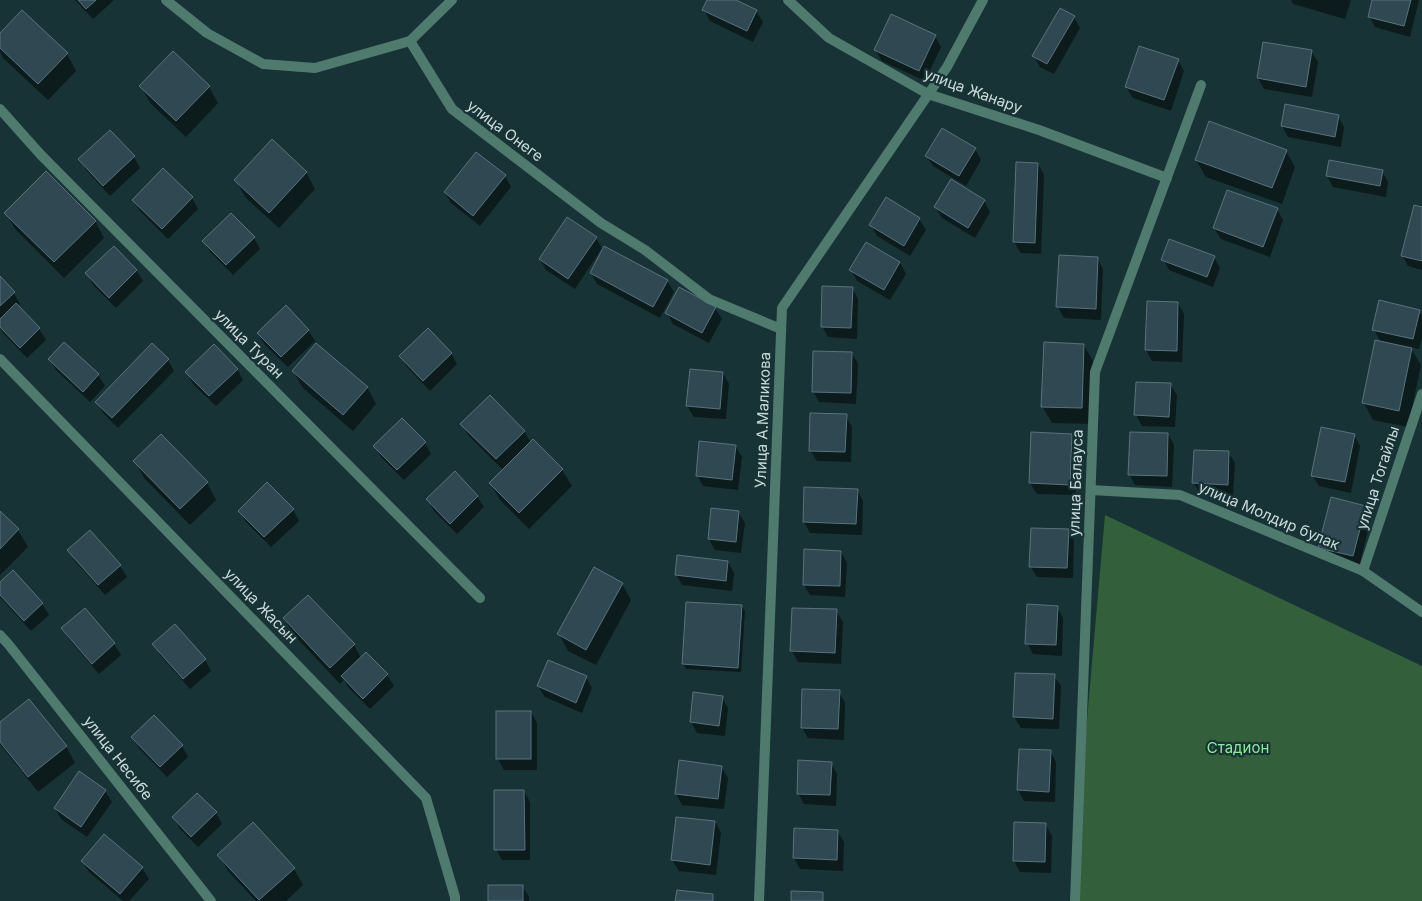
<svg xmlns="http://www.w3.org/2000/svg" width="1422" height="901" font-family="Inter,sans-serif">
<rect width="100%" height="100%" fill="#173335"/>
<polygon fill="#335f3a" points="1105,515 1422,666 1422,901 1071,901"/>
<g fill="#0007">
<polygon points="75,0 114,0 93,19"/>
<polygon points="709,0 733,0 756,11 763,22 753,42 710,21 704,10"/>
<polygon points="1291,0 1351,0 1345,19 1293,4"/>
<polygon points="1373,0 1419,0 1410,37 1375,27 1369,16"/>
<polygon points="1074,17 1080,28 1054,74 1040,67 1034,56"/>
<polygon points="0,35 67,54 76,71 48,100 3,58 0,52"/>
<polygon points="935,36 941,47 925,81 882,61 875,50"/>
<polygon points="1311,51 1318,62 1312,97 1264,89 1258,78"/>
<polygon points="1178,60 1184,71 1171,111 1133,98 1126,87"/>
<polygon points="141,86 209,87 218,103 186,137 150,103"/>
<polygon points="1338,116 1344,127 1341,147 1288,137 1282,126"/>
<polygon points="110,131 134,157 140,168 110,196 86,170 80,159"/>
<polygon points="975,149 981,160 966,186 933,166 926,156"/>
<polygon points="1286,151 1295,167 1282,204 1206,177 1196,160"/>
<polygon points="1038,164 1044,175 1041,254 1021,253 1014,242"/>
<polygon points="1382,171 1388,182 1386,197 1333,187 1327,176"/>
<polygon points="306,172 315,189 279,228 245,197 236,180"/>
<polygon points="505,176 511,187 480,226 451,203 445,193"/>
<polygon points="192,198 198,209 168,239 140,211 133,200"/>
<polygon points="984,201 990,212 975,238 942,218 935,207"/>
<polygon points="1277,209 1283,220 1270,257 1221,239 1214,228"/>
<polygon points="1422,209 1422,270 1408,266 1402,255"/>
<polygon points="6,213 95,221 104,238 64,278 15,229"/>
<polygon points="919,219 926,230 910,256 877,236 871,225"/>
<polygon points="254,238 260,249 233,275 210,252 204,241"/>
<polygon points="596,238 602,248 575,289 546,270 540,259"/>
<polygon points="867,244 900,263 906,274 890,300 857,281 851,270"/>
<polygon points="1214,257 1220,268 1213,287 1169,270 1163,259"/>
<polygon points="1097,258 1103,269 1101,320 1064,318 1058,307"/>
<polygon points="136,270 143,281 116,308 93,285 87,274"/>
<polygon points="591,273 667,281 674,292 660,318 597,284"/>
<polygon points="0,278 14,293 20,304 17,306 39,329 46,340 27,358 4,334 0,328"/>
<polygon points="852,288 858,299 857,339 828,337 822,326"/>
<polygon points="1178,303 1184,314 1182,362 1152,361 1146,350"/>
<polygon points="715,308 722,319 709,343 673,324 667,313"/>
<polygon points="1419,311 1422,316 1422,337 1419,349 1410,347 1421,365 1408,427 1373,420 1364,403 1381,343 1374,329"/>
<polygon points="308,330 315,341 288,367 265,345 258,334"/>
<polygon points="64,343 98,375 105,386 90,402 56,370 49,359"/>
<polygon points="1084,345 1093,361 1091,424 1052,423 1042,406"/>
<polygon points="451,353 457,364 430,391 407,367 401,357"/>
<polygon points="852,353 858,364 856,404 819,402 813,391"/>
<polygon points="168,360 174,371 118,428 103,413 97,402"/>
<polygon points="237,369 243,380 216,406 193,384 187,373"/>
<polygon points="293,371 367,387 376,404 353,431 303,388"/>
<polygon points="723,373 729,384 726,419 694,417 687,406"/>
<polygon points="1170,384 1177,395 1175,427 1142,426 1136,415"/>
<polygon points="846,416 852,427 851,462 817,461 810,450"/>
<polygon points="462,424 524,431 531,443 562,470 572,486 529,529 500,500 490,483 503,470 468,435"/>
<polygon points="1168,434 1174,445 1172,487 1135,485 1129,474"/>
<polygon points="1072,435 1078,446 1076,495 1037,494 1030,483"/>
<polygon points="1354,435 1360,446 1351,493 1319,486 1312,475"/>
<polygon points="161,436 207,483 216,500 190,525 144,478 135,461"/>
<polygon points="425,443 431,454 404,480 381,457 375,446"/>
<polygon points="735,446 742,457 738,490 703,486 697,475"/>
<polygon points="1228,452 1235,463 1233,495 1200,494 1194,483"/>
<polygon points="857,490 863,501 862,535 810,533 804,522"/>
<polygon points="477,496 484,507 457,534 434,511 428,500"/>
<polygon points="1365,507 1371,518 1359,567 1319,547"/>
<polygon points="293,510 299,521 271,547 246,522 240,511"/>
<polygon points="738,512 745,523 741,553 715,550 709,539"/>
<polygon points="0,513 18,530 28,547 0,575"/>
<polygon points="1068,530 1074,541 1073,578 1037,577 1030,566"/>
<polygon points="90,531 120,566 127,577 105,595 75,561 69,550"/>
<polygon points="841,552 847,563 845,597 810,595 804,585"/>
<polygon points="728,562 734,573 732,591 682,585 676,574"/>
<polygon points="13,572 42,604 49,615 31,631 0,597 0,584"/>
<polygon points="622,584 631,600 596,665 568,651 559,634"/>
<polygon points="308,596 354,645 361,658 366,653 387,675 394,686 370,709 348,687 344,680 340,684 294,635 284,619"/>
<polygon points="742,606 745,611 741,672 686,669 683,664"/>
<polygon points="1057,607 1063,618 1062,656 1033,654 1027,643"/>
<polygon points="793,609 836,611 843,622 841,664 798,662 792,651"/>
<polygon points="84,610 114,644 121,655 99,674 69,639 63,628"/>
<polygon points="175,626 205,660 211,671 190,689 160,655 154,644"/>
<polygon points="1054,676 1061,686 1059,729 1021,728 1014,717"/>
<polygon points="586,677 592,688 582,713 545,697 538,686"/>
<polygon points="839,692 845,703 844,740 808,738 802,728"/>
<polygon points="722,697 728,708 725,736 697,733 691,722"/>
<polygon points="531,712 537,723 537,770 504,770 498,759"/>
<polygon points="0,724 66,746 75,763 38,792 0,744"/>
<polygon points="132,737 182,746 188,757 167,777 139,748"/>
<polygon points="1050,751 1056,762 1055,802 1024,801 1018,790"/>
<polygon points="831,763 837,774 836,806 804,804 798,793"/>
<polygon points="721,767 728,778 724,809 682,805 676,794"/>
<polygon points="105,791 112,802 87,837 61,819 55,808"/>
<polygon points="524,791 530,802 530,860 502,860 496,849"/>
<polygon points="216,813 222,824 198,847 180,829 174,818"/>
<polygon points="715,822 721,833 716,875 679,871 672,860"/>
<polygon points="1046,825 1052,836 1051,873 1020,872 1014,861"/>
<polygon points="795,830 837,831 844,842 843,871 800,869 794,858"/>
<polygon points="104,836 142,868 149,879 129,901 123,901 89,872 82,861"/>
<polygon points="219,855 294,869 303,885 286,901 256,901 228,871"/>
<polygon points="522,886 529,897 529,901 489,901"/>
</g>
<g fill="#2f4852" stroke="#59737e">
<polygon points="78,0 96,0 86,9"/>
<polygon points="707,0 736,0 757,10 747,31 702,10"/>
<polygon points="1372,0 1411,0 1404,26 1368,17"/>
<polygon points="1060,8 1075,16 1047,64 1032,56"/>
<polygon points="22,10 68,53 38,84 0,48 0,33"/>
<polygon points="891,14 936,35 919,71 874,50"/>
<polygon points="1263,42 1312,50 1306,87 1257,78"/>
<polygon points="1139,46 1179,59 1164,100 1125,87"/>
<polygon points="173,51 210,86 176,121 139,86"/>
<polygon points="1285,104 1339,115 1335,137 1281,126"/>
<polygon points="1209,121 1287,150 1272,188 1195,160"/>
<polygon points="942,128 976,148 959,176 925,156"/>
<polygon points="110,130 135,156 103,186 78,159"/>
<polygon points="272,139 307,172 269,213 234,180"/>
<polygon points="476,152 506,175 473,216 444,192"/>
<polygon points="1329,160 1383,170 1380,186 1326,176"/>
<polygon points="1016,162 1038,163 1035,243 1013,242"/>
<polygon points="163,168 193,197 162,229 132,200"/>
<polygon points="46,171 96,221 54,262 4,213"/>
<polygon points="951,179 985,200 968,228 934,207"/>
<polygon points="1227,190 1278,208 1263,247 1213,228"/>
<polygon points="886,197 920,218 904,246 869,225"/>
<polygon points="1414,205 1422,207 1422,261 1401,256"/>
<polygon points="231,213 255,237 226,265 202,241"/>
<polygon points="567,217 597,237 568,279 539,259"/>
<polygon points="1169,239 1215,256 1207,277 1161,260"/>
<polygon points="866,242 900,262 884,290 849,270"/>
<polygon points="114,246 137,270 109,298 85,273"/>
<polygon points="604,246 668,280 653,307 590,273"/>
<polygon points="1059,255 1098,257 1096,309 1056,307"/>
<polygon points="0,276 15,292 0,306"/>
<polygon points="822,286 853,287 851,328 821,327"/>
<polygon points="679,287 716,307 702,333 665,313"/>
<polygon points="1379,300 1420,310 1413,339 1372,330"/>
<polygon points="1147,301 1178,302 1177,351 1145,350"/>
<polygon points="16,303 40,328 20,348 0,327 0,319"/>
<polygon points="286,305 309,330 281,357 257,333"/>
<polygon points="428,328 452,353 423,381 399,356"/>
<polygon points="1375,340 1412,348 1399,411 1362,403"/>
<polygon points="64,342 99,374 83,392 48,359"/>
<polygon points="1044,342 1084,344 1082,408 1041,407"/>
<polygon points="152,343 169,359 112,418 95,402"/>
<polygon points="316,343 368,387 343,415 292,371"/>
<polygon points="214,344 238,369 209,396 185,372"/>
<polygon points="813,351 852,352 851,393 812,392"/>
<polygon points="690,369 723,372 720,409 686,406"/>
<polygon points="1136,382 1171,383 1169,417 1134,415"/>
<polygon points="490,395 525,431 496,459 460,424"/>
<polygon points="810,413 847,414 845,452 809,451"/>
<polygon points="402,418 426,442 397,470 373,446"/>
<polygon points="1321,427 1355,434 1345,482 1311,476"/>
<polygon points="1031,432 1072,434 1070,485 1029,483"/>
<polygon points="1130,432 1168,433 1167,476 1128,475"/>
<polygon points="161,434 208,482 180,509 133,461"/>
<polygon points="533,439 563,469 519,513 489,483"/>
<polygon points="699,441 736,445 732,480 696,476"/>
<polygon points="1194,450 1229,451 1228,485 1192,483"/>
<polygon points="455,471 478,496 450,524 426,499"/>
<polygon points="267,482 294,509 264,537 238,511"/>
<polygon points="804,487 858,489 856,524 803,522"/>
<polygon points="1331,497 1366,506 1353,556 1318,548"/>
<polygon points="711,508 739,511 736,542 708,539"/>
<polygon points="0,511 19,529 0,549"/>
<polygon points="1031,528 1069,529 1067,568 1029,567"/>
<polygon points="90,530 121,565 98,585 67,550"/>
<polygon points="804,549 841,551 840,586 803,585"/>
<polygon points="677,555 728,561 726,581 675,575"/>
<polygon points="594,567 623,583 586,650 557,634"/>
<polygon points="13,570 43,603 24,621 0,595 0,582"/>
<polygon points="308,595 355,644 330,668 283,618"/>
<polygon points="686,602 742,605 738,668 682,664"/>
<polygon points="1027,604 1058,606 1056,645 1025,644"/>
<polygon points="85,608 115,643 92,664 61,628"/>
<polygon points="792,608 837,609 835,653 790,651"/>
<polygon points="175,624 206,659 183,679 152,644"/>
<polygon points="366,652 388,674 363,699 341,676"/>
<polygon points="548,660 587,676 576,703 537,686"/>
<polygon points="1015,673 1055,674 1053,719 1013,717"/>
<polygon points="802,689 840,690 838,729 801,728"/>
<polygon points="693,692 723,696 719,726 690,722"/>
<polygon points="29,699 67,746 28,777 0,742 0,722"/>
<rect x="496" y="711" width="35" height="48"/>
<polygon points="154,715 183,745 160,767 131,737"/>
<polygon points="1019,749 1051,750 1049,792 1017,790"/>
<polygon points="679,760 722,766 718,799 675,794"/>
<polygon points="798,760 832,762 830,795 797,794"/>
<polygon points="79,771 106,790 81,827 54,808"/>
<polygon points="494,790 524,790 525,850 494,850"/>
<polygon points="197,793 217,812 191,837 172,817"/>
<polygon points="676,817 715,821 710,865 671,860"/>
<polygon points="253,822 295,868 259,900 217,855"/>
<polygon points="1014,822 1046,823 1045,862 1013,861"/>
<polygon points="794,828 838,830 837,860 793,858"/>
<polygon points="104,834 143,867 120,894 81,861"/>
<rect x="488" y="885" width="35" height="16"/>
<polygon points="677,890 713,894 713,901 675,901"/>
<polygon points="791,891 823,892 823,901 791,901"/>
</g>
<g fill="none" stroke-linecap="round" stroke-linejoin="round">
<g stroke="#4f7b6e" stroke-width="10">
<polyline points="166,0 207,33 263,64 315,68 410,41 452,109 601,223 645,250 709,299 781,329"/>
<polyline points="788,0 829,38 928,94 1039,130 1167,178"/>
<polyline points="410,41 452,0"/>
<polyline points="0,109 41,155 480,598"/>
<polyline points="0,359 426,798 455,897 455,901"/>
<polyline points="1091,490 1180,495 1363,571 1422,612"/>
<polyline points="1363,571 1422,394"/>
<polyline points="0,635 9,645 211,901"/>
<polyline points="759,901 782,308 947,67 983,0"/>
<polyline points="1075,901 1095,372 1201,85"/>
</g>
</g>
<g text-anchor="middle" stroke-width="4.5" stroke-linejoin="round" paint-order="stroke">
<g font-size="15" fill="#cbdbdb" stroke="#173335">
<text transform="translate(973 91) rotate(20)" y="5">улица Жанару</text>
<text transform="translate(505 131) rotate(37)" y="5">улица Онеге</text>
<text transform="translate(249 344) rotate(45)" y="5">улица Туран</text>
<text transform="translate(763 420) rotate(-88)" y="5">Улица А.Маликова</text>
<text transform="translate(1378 478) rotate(-72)" y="5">улица Тогайлы</text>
<text transform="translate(1076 483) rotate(-88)" y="5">улица Балауса</text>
<text transform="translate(1269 516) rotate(23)" y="5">улица Молдир булак</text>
<text transform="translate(261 606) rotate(46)" y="5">улица Жасын</text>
<text transform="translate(118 758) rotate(52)" y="5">улица Несибе</text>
</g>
<g font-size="15" fill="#8bed9a" stroke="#173335">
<text x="1238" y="753">Стадион</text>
</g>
</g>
</svg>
